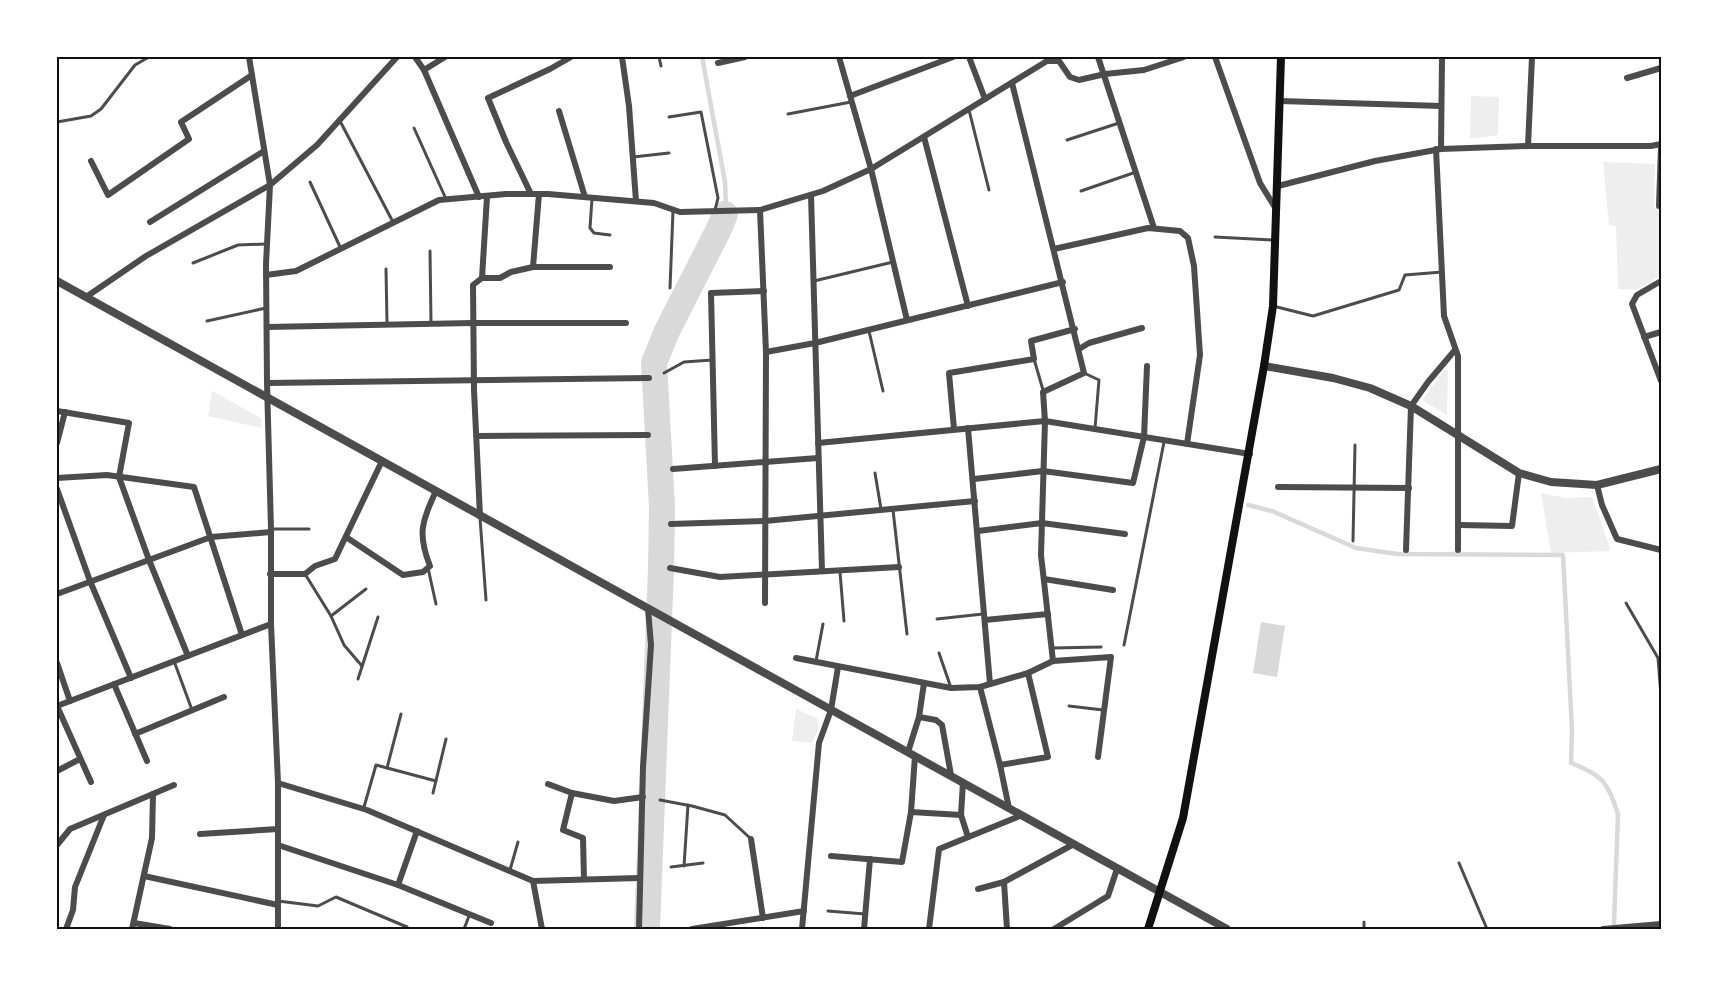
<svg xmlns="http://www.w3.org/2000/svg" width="1718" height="986" font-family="'Open Sans',sans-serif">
<rect width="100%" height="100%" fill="#fff"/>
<g fill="#eee">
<polygon points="1471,96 1499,97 1498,135 1470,139"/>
<polygon points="1603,162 1655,164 1654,207 1661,210 1661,272 1659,276 1637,290 1618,289 1616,226 1609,225"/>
<polygon points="1445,369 1448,371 1447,415 1422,400"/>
<polygon points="212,391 261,418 262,428 208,416"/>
<polygon points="1541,493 1566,498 1592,497 1611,551 1551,553"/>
<polygon points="796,709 817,718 819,728 812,743 792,741"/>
</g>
<polygon fill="#d9d9d9" points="1261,622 1285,626 1277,677 1253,673"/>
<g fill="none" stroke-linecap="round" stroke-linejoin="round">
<g stroke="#d9d9d9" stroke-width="4.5">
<polyline points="702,57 725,182 726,207"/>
<path d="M1248,505L1272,511L1356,548L1397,554L1563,555L1572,730L1571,763C1602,775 1608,782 1618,814L1614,923"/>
</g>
<polyline stroke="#d9d9d9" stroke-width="26" points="647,929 661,569 662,507 654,363 667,331 720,227 725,214"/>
<g stroke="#4c4c4c" stroke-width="3">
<polyline points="659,57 661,66"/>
<polyline points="969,110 989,190"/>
<polyline points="788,114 851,102"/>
<polyline points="669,117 701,112 718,198 715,210"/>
<polyline points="340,121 393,222"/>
<polyline points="57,122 91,116 101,109 135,65 149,57"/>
<polyline points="414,128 446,199"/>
<polyline points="1067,140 1119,123"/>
<polyline points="633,157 669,153"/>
<polyline points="310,182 341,249"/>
<polyline points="1081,191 1136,172"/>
<polyline points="592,199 590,228 594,233 610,235"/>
<polyline points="1215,237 1273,240"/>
<polyline points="430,251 431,322"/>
<polyline points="193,263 238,245 266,244"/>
<polyline points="386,269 387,323"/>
<polyline points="814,281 893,262"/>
<polyline points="670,288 673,211"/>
<polyline points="1273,306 1313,316 1399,290 1405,275 1442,272"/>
<polyline points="207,321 266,308"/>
<polyline points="869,331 883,391"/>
<polyline points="1034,359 1043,390"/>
<polyline points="664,373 684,362 712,360"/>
<polyline points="1084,373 1099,380 1095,428"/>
<polyline points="875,473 881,509"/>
<polyline points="893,510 907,634"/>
<polyline points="480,518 486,600"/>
<polyline points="272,529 309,529"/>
<polyline points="1353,541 1355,445"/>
<polyline points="428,568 436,604"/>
<polyline points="840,572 844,621"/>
<polyline points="305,574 331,616 344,645 362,666"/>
<polyline points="1626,603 1658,658 1661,696"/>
<polyline points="331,616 366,589"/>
<polyline points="937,619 983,614"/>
<polyline points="1124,645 1164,442"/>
<polyline points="1053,648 1101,647"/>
<polyline points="939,653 951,688"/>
<polyline points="174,661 192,710"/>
<polyline points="816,661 823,624"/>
<polyline points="358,679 378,617"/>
<polyline points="1069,706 1103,710"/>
<polyline points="387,768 401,714"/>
<polyline points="433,793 446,739"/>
<polyline points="660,800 692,806 725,815 750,838"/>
<polyline points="364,807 376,765 436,781"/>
<polyline points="1459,863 1487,929"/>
<polyline points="684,866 688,805"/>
<polyline points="671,867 703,863"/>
<polyline points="510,870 518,842"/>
<polyline points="278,901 318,906 336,897 407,927 406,929"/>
<polyline points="828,911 865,914"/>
<polyline points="464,929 469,916"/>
<polyline points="1364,929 1364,922"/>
</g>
<g stroke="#4c4c4c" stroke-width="6">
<polyline points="249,57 270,185 266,264 267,383 271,529 271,624 278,783 278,929"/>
<polyline points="415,57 424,70 479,197"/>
<polyline points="622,57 629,106 636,201"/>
<polyline points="839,57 871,169 907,320"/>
<polyline points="969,57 985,99"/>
<polyline points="1098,57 1154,228"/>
<polyline points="1215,57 1260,183 1276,209"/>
<polyline points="718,63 745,57"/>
<polyline points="424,70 445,57"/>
<polyline points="1627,78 1661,68"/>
<polyline points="1012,83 1084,373 1043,392 1045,421 1041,555 1053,661"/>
<polyline points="850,96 953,57"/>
<polyline points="1280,101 1441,106"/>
<polyline points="559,111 585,197"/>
<polyline points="924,137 968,306"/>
<polyline points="1528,146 1532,57"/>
<polyline points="1661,147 1659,206 1661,206"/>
<polyline points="1436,149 1444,316 1458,356 1458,550"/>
<polyline points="1441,149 1442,57"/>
<polyline points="91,161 108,195 189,139 181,122 252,75"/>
<polyline points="1278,186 1375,161 1441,149 1528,146 1651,146 1661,144"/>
<polyline points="531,194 506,142 488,98 550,69 571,57"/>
<polyline points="811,195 822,571"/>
<polyline points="760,210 766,352 765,603"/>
<polyline points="150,222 264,151"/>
<polyline points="1054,249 1148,228 1180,231 1188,238 1194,266 1200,355 1187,444"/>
<polyline points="533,267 539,194"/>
<polyline points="266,275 296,271 439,200 506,194 548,194 654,203 680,212 760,210 823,191 871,169 1047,61 1059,61 1070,77 1079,80 1105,74 1144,70 1184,57"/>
<polyline points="482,278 487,197"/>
<polyline points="1661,281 1637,295 1632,304 1661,381"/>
<polyline points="86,297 146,256 270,185 317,145 397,57"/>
<polyline points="267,327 473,323 626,323"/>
<polyline points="1644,337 1661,332"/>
<polyline points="1079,349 1089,343 1142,328"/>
<polyline points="766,352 815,343 1063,282"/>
<polyline points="267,383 649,378"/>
<polyline points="57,411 129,423 119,477 149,560 188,656"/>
<polyline points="968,428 990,684"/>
<polyline points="954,429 949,373 1034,359 1031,341 1075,329"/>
<polyline points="477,436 648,435"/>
<polyline points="57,443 65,412"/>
<polyline points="818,443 1045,421 1250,454"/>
<polyline points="715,466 711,293 764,291"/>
<polyline points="673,469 818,458"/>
<polyline points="57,478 107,475 194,487 242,635"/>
<polyline points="974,479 1043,471 1133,483 1144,437 1147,366"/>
<polyline points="1597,485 1602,505 1617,539 1661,550"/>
<polyline points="1278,487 1409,488"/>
<polyline points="57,489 90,581 131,678"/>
<polyline points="480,516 474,390 473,285 482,278 500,278 511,272 533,267 610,267"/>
<polyline points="671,524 765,521 975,501"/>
<polyline points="1459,525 1512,526 1519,473"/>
<polyline points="978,531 1042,523 1125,534"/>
<path d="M346,537L403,575L423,572L430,566C417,533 422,522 436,491"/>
<polyline points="1406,550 1411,406 1428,382 1455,350"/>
<polyline points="670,568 720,577 899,567"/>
<polyline points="270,574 305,574 315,566 335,559 382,461"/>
<polyline points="1044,579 1113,590"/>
<polyline points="57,594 211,537 271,532"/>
<polyline points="985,620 1048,614"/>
<polyline points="796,658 951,688 980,687 1028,673 1053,661 1111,657 1098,757"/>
<polyline points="57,663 70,701"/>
<polyline points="114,684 147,761"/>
<polyline points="980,687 1000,765 1009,808"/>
<polyline points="57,706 271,624"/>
<polyline points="57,706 91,782"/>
<polyline points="919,717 936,720 942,725 951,775"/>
<polyline points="135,734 224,697"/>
<polyline points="908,752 919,717 924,683"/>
<polyline points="1000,765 1048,757 1028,673"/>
<polyline points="57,771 80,759"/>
<polyline points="963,782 961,815 968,837"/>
<polyline points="278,783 367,810 533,881"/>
<polyline points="548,784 572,793 614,801 643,797"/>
<polyline points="572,793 563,830 583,838 584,879"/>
<polyline points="911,812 961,815"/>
<polyline points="200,834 278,829"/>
<polyline points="751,839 763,918"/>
<polyline points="57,845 70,829 174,785"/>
<polyline points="278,845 398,885 491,923"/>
<polyline points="831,856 902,862 911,812 915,756"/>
<polyline points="144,876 278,905"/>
<polyline points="1004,882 1007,929"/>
<polyline points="398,885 417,831"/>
<polyline points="978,889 1004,882 1074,844"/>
<polyline points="134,923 170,929"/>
<polyline points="66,929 73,910 75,887 104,815"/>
<polyline points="132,929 152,838 153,794"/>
<polyline points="542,929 533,881 639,878"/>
<polyline points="639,929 643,767 651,645 648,609"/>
<polyline points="692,929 804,911"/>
<polyline points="802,929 819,743 831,710 838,667"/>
<polyline points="864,929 870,859"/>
<polyline points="929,929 939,849 1022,815"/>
<polyline points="1054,929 1108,896 1117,869"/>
<polyline points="1603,929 1661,924"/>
</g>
<g stroke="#4c4c4c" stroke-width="8">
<polyline points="57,281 1227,929"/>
<polyline points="1264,366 1333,378 1370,388 1411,406 1519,473 1551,482 1597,485 1661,469"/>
</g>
<polyline stroke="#111" stroke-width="8" points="1148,929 1183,818 1264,366 1273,306 1281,57"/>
</g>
<rect width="1718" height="986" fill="none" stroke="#ffffff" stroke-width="117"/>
<rect x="58" y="58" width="1602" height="870" fill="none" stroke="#111" stroke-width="2"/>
</svg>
